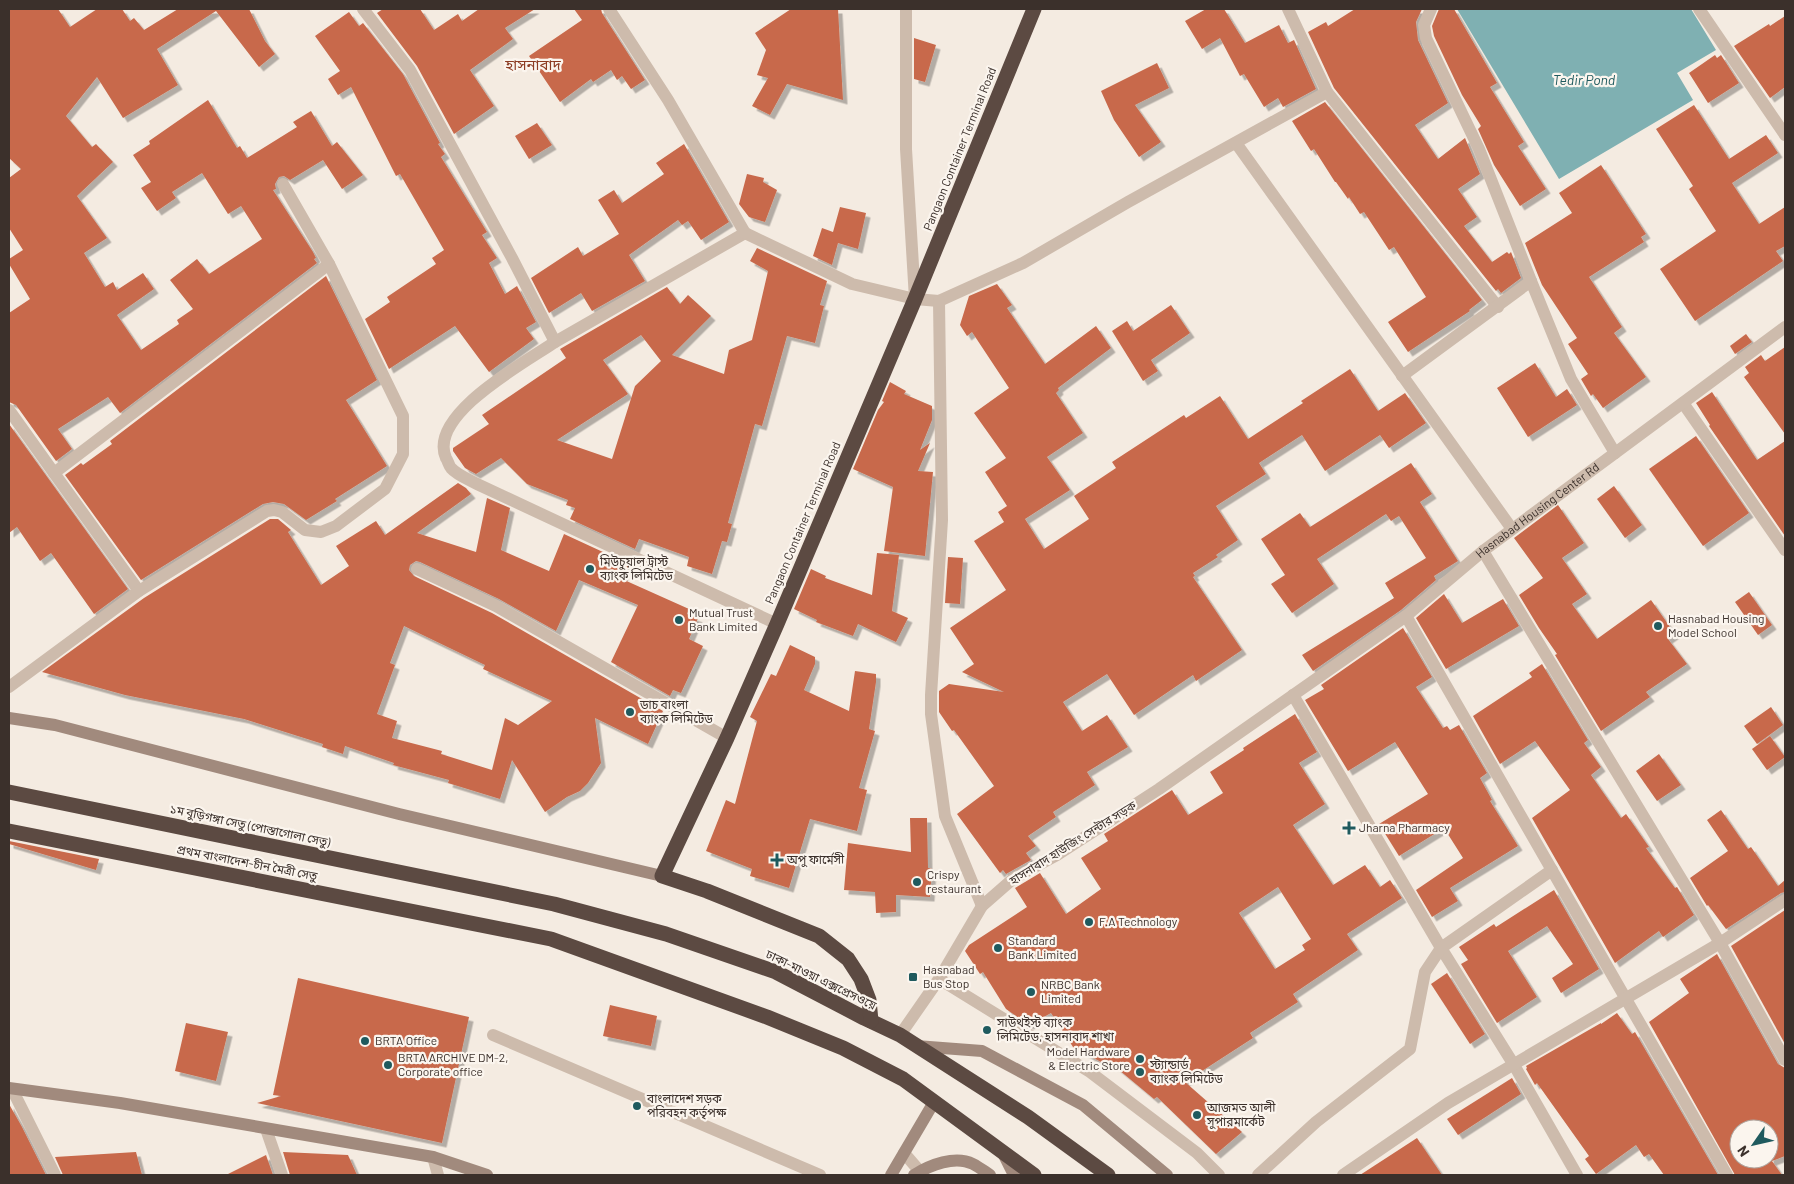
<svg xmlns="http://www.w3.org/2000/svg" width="1794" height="1184" font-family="Barlow,'Noto Sans Bengali',sans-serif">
<defs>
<filter id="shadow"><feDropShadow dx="4.5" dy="4.5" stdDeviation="0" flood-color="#0004"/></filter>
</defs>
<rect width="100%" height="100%" fill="#f4ebe1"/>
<polygon fill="#7fb0b2" points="1457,9 1691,9 1716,50 1677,73 1693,100 1559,179"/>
<g fill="#c8694b" fill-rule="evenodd" filter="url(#shadow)">
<polygon points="9,9 58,9 70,27 97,9 122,9 130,21 134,18 144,30 178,9 249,9 265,41 275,54 259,67 216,11 157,49 178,85 123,118 97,77 66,116 92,147 96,144 113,162 77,196 107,238 84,253 105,287 113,282 117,290 143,273 154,289 117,315 141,350 179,324 177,320 193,309 170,280 197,259 209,274 262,239 241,206 228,214 202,173 172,192 176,198 157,211 141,188 151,182 133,155 150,144 149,141 208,100 237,148 240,146 247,158 297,127 293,122 311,111 332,146 337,142 363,175 342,189 323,160 290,180 284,176 279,177 275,184 276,189 273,190 313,252 316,258 314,259 317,263 120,413 108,397 58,429 72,449 56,461 16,405 9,402 9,313 30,299 9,264 9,259 23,250 9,228 9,178 21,169 9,158"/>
<polygon points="383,9 420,9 434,30 458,14 462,21 479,9 535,9 505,28 513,39 470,70 494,106 454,134 417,66 377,13"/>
<polygon points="574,9 601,9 602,13 645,80 631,89 622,76 617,80 611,70 593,82 591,79 560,102 529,56 582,20"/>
<polygon points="791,9 838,9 843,100 787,84 770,115 752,106 768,78 757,75 766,50 755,33"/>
<polygon points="1206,9 1224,9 1245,43 1279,25 1288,43 1294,40 1316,89 1283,107 1278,98 1264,107 1244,74 1240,76 1220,38 1202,49 1185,21"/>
<polygon points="1355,9 1422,9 1416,22 1418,40 1448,103 1415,125 1438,159 1465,138 1480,174 1458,189 1477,217 1464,226 1492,262 1507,252 1509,254 1511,252 1521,278 1501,293 1498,289 1496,291 1334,88 1308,32 1326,22 1328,26"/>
<polygon points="1439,9 1454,9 1497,83 1490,87 1524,142 1518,146 1546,189 1520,206 1494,165 1478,129 1481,126 1462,95 1434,36 1432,26"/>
<polygon points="349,12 359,26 363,23 403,74 440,143 438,144 445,154 441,157 487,232 482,235 497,258 489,263 505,294 517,286 536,322 526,328 534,339 489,372 455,326 389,369 365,319 390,302 387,297 436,264 432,258 444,250 400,174 396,176 351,87 338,95 328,79 340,71 315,36"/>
<polygon points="1785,16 1785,87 1770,98 1734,46 1769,24 1770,26"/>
<polygon points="914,38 936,45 925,82 914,79"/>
<polygon points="1715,55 1717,58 1721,55 1739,83 1708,103 1689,73"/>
<polygon points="1157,63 1169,88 1135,105 1161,142 1139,157 1114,120 1101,91"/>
<polygon points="1325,102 1482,300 1469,310 1470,311 1408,352 1388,322 1426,297 1394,247 1389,250 1364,212 1360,214 1349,197 1348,199 1336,182 1335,182 1314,149 1311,151 1292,121"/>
<polygon points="1694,105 1729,159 1766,135 1778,153 1732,183 1759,224 1785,207 1785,246 1776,251 1783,261 1695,321 1660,269 1716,231 1689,189 1693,186 1656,129"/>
<polygon points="537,123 552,145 529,159 515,136"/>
<polygon points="684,144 729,222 701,240 688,221 682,225 678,220 629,255 645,281 592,311 581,293 549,313 531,278 578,247 583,256 619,234 598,200 614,190 622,203 664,174 656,163"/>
<polygon points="1601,165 1646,234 1641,237 1644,242 1589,277 1622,327 1614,333 1646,377 1603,408 1593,394 1591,396 1581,379 1588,374 1568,344 1577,338 1542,285 1525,243 1572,213 1559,193"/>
<polygon points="747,174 764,178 763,182 777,190 765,222 749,217 739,204"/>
<polygon points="840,207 866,213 858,249 838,243 832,265 813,256 822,228 833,232"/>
<path d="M757,248L827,281L820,305L824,306L815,343L787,336L762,426L755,424L728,523L732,524L727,542L722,541L712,574L687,566L689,557L639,539L635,549L570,519L575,508L566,505L568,500L527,484L501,458L476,474L465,468L453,451V448L489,424L482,415L566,358L560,349L667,287L680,304L688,295L711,316L672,355L724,374L729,350L752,340L768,271L750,261ZM641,335L661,361L635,386L612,459L557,440L628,394L603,360Z"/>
<polygon points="326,276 377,380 346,400 387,466 335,499 337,501 306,520 284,504 273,502 263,504 141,580 65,475 81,463 83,465 112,444 110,441"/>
<polygon points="997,284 1012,305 1007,308 1045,364 1096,326 1111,348 1058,388 1059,390 1056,393 1083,433 1047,457 1070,490 1025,519 1044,549 1089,519 1074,496 1116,468 1112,462 1184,415 1186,418 1220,396 1248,439 1303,403 1301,401 1350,369 1378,411 1405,393 1426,423 1389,448 1380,435 1325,471 1302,435 1259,463 1266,474 1216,506 1238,540 1216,555 1218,557 1193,573 1195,576 1193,577 1242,650 1196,681 1193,675 1134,715 1107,674 1063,702 1082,731 1107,715 1128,747 1087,772 1095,785 1053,812 1056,817 1028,836 1036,846 1026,853 1031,860 1006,874 1003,870 1000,873 957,814 994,786 954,730 952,731 939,712 939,691 949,684 1004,692 962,672 974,664 950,628 1006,590 974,541 1004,522 998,512 1007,506 985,472 1006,458 974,413 1009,388 972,332 967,336 960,325 969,296"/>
<polygon points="1171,305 1190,333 1151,360 1158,371 1143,381 1112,331 1127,321 1133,331"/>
<polygon points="1746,334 1752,342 1735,354 1730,346"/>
<polygon points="1785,347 1785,434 1744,377 1749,373 1745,367 1761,355 1765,361"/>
<polygon points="1535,363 1556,397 1567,389 1577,405 1528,437 1497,388"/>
<polygon points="890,382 906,391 904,394 932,406 932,420 920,450 930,443 918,471 933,472 925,556 884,551 893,487 853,469 878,410 884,402 882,401"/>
<polygon points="1712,392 1757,460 1785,441 1785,536 1709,426 1710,425 1696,403"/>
<polygon points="9,424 128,589 94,614 51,553 40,561 17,527 9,533"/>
<polygon points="1696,436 1749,513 1703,546 1649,469"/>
<polygon points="1411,463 1432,494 1420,502 1458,561 1434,576 1436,580 1401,610 1313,671 1302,655 1394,598 1385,583 1426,558 1399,516 1391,521 1386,514 1317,559 1334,584 1292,613 1271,584 1285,575 1261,539 1300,513 1310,527"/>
<path d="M458,483L466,488L471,494L417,533L476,552L487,498L510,508L501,550L549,571L564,534L629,564L622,579L689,609L687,614L698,618L689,639L703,646L681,693L673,690L670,696L611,662L638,605L579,580L556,631L499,599L420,562L416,561L410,565L409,570L414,576L492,613L663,711L648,744L595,718L601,763L588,783L580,791L567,797L545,812L512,760L500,799L448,783L449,780L393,765L394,763L345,746L343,754L322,747L323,744L244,719L125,695L42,672L144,598L270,519H278L291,530L288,532L321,585L349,566L336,546L376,521L385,535ZM404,626L485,665L483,669L552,701L518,725L505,718L492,770L441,754L442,751L392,738L397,721L377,714L395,665L390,663Z"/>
<polygon points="1614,486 1642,525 1625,538 1597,499"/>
<polygon points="1558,505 1584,543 1562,558 1587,594 1572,604 1597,639 1651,600 1675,634 1668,639 1687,664 1646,692 1650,697 1601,731 1555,655 1557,654 1539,628 1519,595 1543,578 1514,538"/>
<polygon points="877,553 899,555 892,611 908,618 896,642 858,624 853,636 816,622 817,620 794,609 811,569 826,576 825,578 872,595"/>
<polygon points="948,557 963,558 960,604 945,603"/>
<polygon points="1749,592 1772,625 1758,635 1735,602"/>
<polygon points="1444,594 1462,623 1503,599 1519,626 1446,669 1416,618"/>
<polygon points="1403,628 1432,677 1416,687 1443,728 1447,726 1450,730 1459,725 1487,773 1480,778 1492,800 1490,801 1518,846 1450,888 1458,901 1432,917 1416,890 1463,858 1444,828 1399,856 1379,824 1428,794 1395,742 1348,771 1305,700 1324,689 1321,685"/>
<polygon points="790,645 815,657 815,664 804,690 849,711 855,671 876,674 876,682 869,729 875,731 859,788 867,790 857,831 810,819 789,888 750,876 752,869 706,851 726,800 735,804 757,721 750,717 771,674 776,676"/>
<polygon points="1542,664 1588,740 1584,743 1601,767 1591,775 1621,818 1626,814 1649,847 1646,848 1675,888 1677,887 1694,915 1663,937 1659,931 1615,963 1532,818 1570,790 1535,741 1500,764 1473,716 1532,677 1529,673"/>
<polygon points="1771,707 1783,725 1757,744 1744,726"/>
<path d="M1295,714L1317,752L1299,763L1325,804L1293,825L1333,885L1365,865L1380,887L1390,880L1402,898L1347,934L1358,950L1293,994L1298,1002L1250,1033L1253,1038L1185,1082L1242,1132L1216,1154L1157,1097L1154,1099L1107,1060L1103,1063L1073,1047L1051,1013L1029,1025L1006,1009L983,972L980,974L965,951L969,945L1027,907L1015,888L1040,873L1066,914L1101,889L1081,858L1108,841L1104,834L1172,790L1188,815L1223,793L1210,772L1244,750L1243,748ZM1278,887L1311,939L1302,945L1305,950L1275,969L1239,913Z"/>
<polygon points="1770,736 1785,757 1767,770 1752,749"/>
<polygon points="1659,754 1681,785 1657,801 1636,771"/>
<polygon points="1721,810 1748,849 1751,847 1778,886 1785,880 1785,892 1781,893 1726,929 1708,905 1707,906 1690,878 1728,851 1707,820"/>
<polygon points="910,818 927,818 928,868 932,869 930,897 896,895 896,912 876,913 875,892 844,890 848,843 911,852"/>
<polygon points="9,841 99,859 96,870 9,844"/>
<polygon points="1554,890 1599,969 1561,993 1552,978 1573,964 1547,926 1508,951 1537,997 1497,1023 1461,964 1468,960 1459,947 1494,924 1496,927"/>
<polygon points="1785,910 1785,1044 1731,946"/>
<path d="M1717,954L1778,1064L1785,1068V1156L1772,1161L1782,1175H1735L1649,1022L1689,993L1680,979ZM1739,1129H1769V1159H1739Z"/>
<polygon points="1447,973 1485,1034 1470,1044 1431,984"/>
<polygon points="298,978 469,1017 442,1143 257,1103 281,1096 273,1095"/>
<polygon points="610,1005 657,1016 651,1046 603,1036"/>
<polygon points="1617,1013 1632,1034 1635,1032 1718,1175 1664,1175 1649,1154 1644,1157 1636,1145 1596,1174 1585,1159 1589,1156 1537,1083 1535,1085 1526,1069 1527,1068 1526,1066 1601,1023 1601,1024"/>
<polygon points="186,1023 228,1032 216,1081 175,1071"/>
<polygon points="1512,1078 1521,1094 1458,1135 1447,1119"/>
<polygon points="9,1104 22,1127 46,1175 9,1175"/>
<polygon points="1417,1138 1442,1175 1360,1175"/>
<polygon points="136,1152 142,1175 63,1175 55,1157"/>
<polygon points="283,1152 348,1155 357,1175 290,1175"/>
<polygon points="266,1155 273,1175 226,1175"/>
</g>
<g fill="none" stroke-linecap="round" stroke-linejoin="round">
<g stroke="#cdbbac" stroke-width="12">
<polyline points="493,1035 820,1175"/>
<polyline points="904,1153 923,1175"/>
</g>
<g stroke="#cdbbac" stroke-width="12">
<polyline points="363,9 410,70 512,258 555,342 745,233 852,284 915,299 939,301 1023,263 1128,202 1327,92"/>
<polyline points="609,9 668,100 745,233"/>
<polyline points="906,9 906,149 915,299"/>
<polyline points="1288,9 1327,92 1498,307"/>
<polyline points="1431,9 1424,25 1426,38 1479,149 1531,281"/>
<polyline points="1699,9 1785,135"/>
<polyline points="1236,143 1512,529"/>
<polyline points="939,301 942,520 931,695 931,714 945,816 982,906"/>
<path d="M555,342C526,362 427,415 446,458C448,461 449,466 451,468C457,475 470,480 477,484L777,624"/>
<polyline points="1402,376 1531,281 1571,379 1615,453"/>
<polyline points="1683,403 1785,550"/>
<polyline points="9,410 54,473"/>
<polyline points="1483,551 1720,943 1785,1060"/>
<polyline points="417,569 496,606 727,738"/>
<polyline points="139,591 54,473 329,264"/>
<polyline points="1406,616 1727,1175"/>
<polyline points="9,687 139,591 267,511 274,510 282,512 305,530 321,532 336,526 385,489 403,454 403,416 329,264 283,184"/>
<polyline points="1293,695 1441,948 1514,1065 1577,1175"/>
<polyline points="939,979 1090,1072 1197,1153 1219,1175"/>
<path id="s1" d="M900,1035L939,979L982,906L1014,878L1057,855L1159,789L1406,616L1483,551L1785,327"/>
<polyline points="12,1089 55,1175"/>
<polyline points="266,1129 282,1175"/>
<polyline points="433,1157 438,1175"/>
<polyline points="1258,1175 1316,1122 1410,1049 1425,972 1441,948 1552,870"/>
<polyline points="1343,1175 1448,1103 1720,943 1785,900"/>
</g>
<g stroke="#a18a7d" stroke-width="12">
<polyline points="9,718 55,725 399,814 662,876"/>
<polyline points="916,1046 982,1051 1083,1105 1167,1175"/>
<polyline points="9,1088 120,1103 433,1157 487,1175"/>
<polyline points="1003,1153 1014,1175"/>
<polyline points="891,1175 934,1102"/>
<path d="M914,1175C930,1165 955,1155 973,1164C979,1167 984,1171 990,1175"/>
</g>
<g stroke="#5c4a42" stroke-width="15">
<polyline points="9,792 554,904 666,934 776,972 864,1018 900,1035 1028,1117 1108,1175"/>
<polyline points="9,831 551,939 767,1017 843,1048 903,1079 1034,1175"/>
<polyline points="871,1021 869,1000 861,979 848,959 819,936 707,891 662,876 727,738 777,624 915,299 1034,9"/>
</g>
</g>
<g fill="#1f5a5e" stroke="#fbf5ee" stroke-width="2">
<circle cx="590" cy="569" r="5"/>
<circle cx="679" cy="620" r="5"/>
<circle cx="1658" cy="626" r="5"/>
<circle cx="630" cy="712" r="5"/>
<path d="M1346.5 820.5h5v5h5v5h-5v5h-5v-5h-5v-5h5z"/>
<path d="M774.5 852.5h5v5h5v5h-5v5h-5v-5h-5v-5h5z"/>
<circle cx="917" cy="882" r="5"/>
<circle cx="1089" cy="922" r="5"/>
<circle cx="998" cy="948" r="5"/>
<rect x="908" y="972" width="10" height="10" rx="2.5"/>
<circle cx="1031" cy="992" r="5"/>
<circle cx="987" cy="1030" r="5"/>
<circle cx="365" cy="1041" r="5"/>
<circle cx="1140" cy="1059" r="5"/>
<circle cx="388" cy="1065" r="5"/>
<circle cx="1140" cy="1072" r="5"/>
<circle cx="637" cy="1106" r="5"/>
<circle cx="1197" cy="1115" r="5"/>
</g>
<g text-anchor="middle" stroke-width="4.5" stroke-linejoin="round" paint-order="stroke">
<g font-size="12" fill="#3b302b" stroke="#fbf5ee">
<text transform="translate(960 149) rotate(-68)" y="4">Pangaon Container Terminal Road</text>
<text dy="4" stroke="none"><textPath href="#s1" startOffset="836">Hasnabad Housing Center Rd</textPath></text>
<text transform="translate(803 523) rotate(-67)" y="4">Pangaon Container Terminal Road</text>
<text transform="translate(250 826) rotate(12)" y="4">১ম বুড়িগঙ্গা সেতু (পোস্তাগোলা সেতু)</text>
<text transform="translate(1073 843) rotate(-32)" y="4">হাসনাবাদ হাউজিং সেন্টার সড়ক</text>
<text transform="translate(247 863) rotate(11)" y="4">প্রথম বাংলাদেশ-চীন মৈত্রী সেতু</text>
<text transform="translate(821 980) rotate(26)" y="4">ঢাকা-মাওয়া এক্সপ্রেসওয়ে</text>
</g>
<g font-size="12" fill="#3b302b" stroke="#fbf5ee" text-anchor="start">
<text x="600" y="566">মিউচুয়াল ট্রাস্ট<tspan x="600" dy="14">ব্যাংক লিমিটেড</tspan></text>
<text x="689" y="617">Mutual Trust<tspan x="689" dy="14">Bank Limited</tspan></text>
<text x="1668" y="623">Hasnabad Housing<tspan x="1668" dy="14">Model School</tspan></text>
<text x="640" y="709">ডাচ বাংলা<tspan x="640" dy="14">ব্যাংক লিমিটেড</tspan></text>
<text x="1359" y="832">Jharna Pharmacy</text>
<text x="787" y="864">অপু ফার্মেসী</text>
<text x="927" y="879">Crispy<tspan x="927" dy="14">restaurant</tspan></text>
<text x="1099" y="926">F.A Technology</text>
<text x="1008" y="945">Standard<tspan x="1008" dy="14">Bank Limited</tspan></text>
<text x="923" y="974">Hasnabad<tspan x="923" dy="14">Bus Stop</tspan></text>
<text x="1041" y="989">NRBC Bank<tspan x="1041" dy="14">Limited</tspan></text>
<text x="997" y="1027">সাউথইস্ট ব্যাংক<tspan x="997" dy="14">লিমিটেড, হাসনাবাদ শাখা</tspan></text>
<text x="375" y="1045">BRTA Office</text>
<text x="1130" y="1056" text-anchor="end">Model Hardware<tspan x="1130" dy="14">&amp; Electric Store</tspan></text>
<text x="398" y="1062">BRTA ARCHIVE DM-2,<tspan x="398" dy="14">Corporate office</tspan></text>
<text x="1150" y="1069">স্ট্যান্ডার্ড<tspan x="1150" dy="14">ব্যাংক লিমিটেড</tspan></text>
<text x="647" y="1103">বাংলাদেশ সড়ক<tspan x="647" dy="14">পরিবহন কর্তৃপক্ষ</tspan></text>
<text x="1207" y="1112">আজমত আলী<tspan x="1207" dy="14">সুপারমার্কেট</tspan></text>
</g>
<g font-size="14" font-style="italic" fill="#1f5a5e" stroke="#fbf5ee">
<text x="1584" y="85">Tedir Pond</text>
</g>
<g font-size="15" fill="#8c3b22" stroke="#fbf5ee">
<text x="533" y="70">হাসনাবাদ</text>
</g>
</g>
<rect width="1794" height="1184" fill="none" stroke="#3b302b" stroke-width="20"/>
<g transform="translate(1754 1144) rotate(236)"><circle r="24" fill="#fbf5ee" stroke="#aea6a0"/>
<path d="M0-4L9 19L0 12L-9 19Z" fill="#1f5a5e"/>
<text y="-8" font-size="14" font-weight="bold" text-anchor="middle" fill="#3b302b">N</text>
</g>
</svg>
